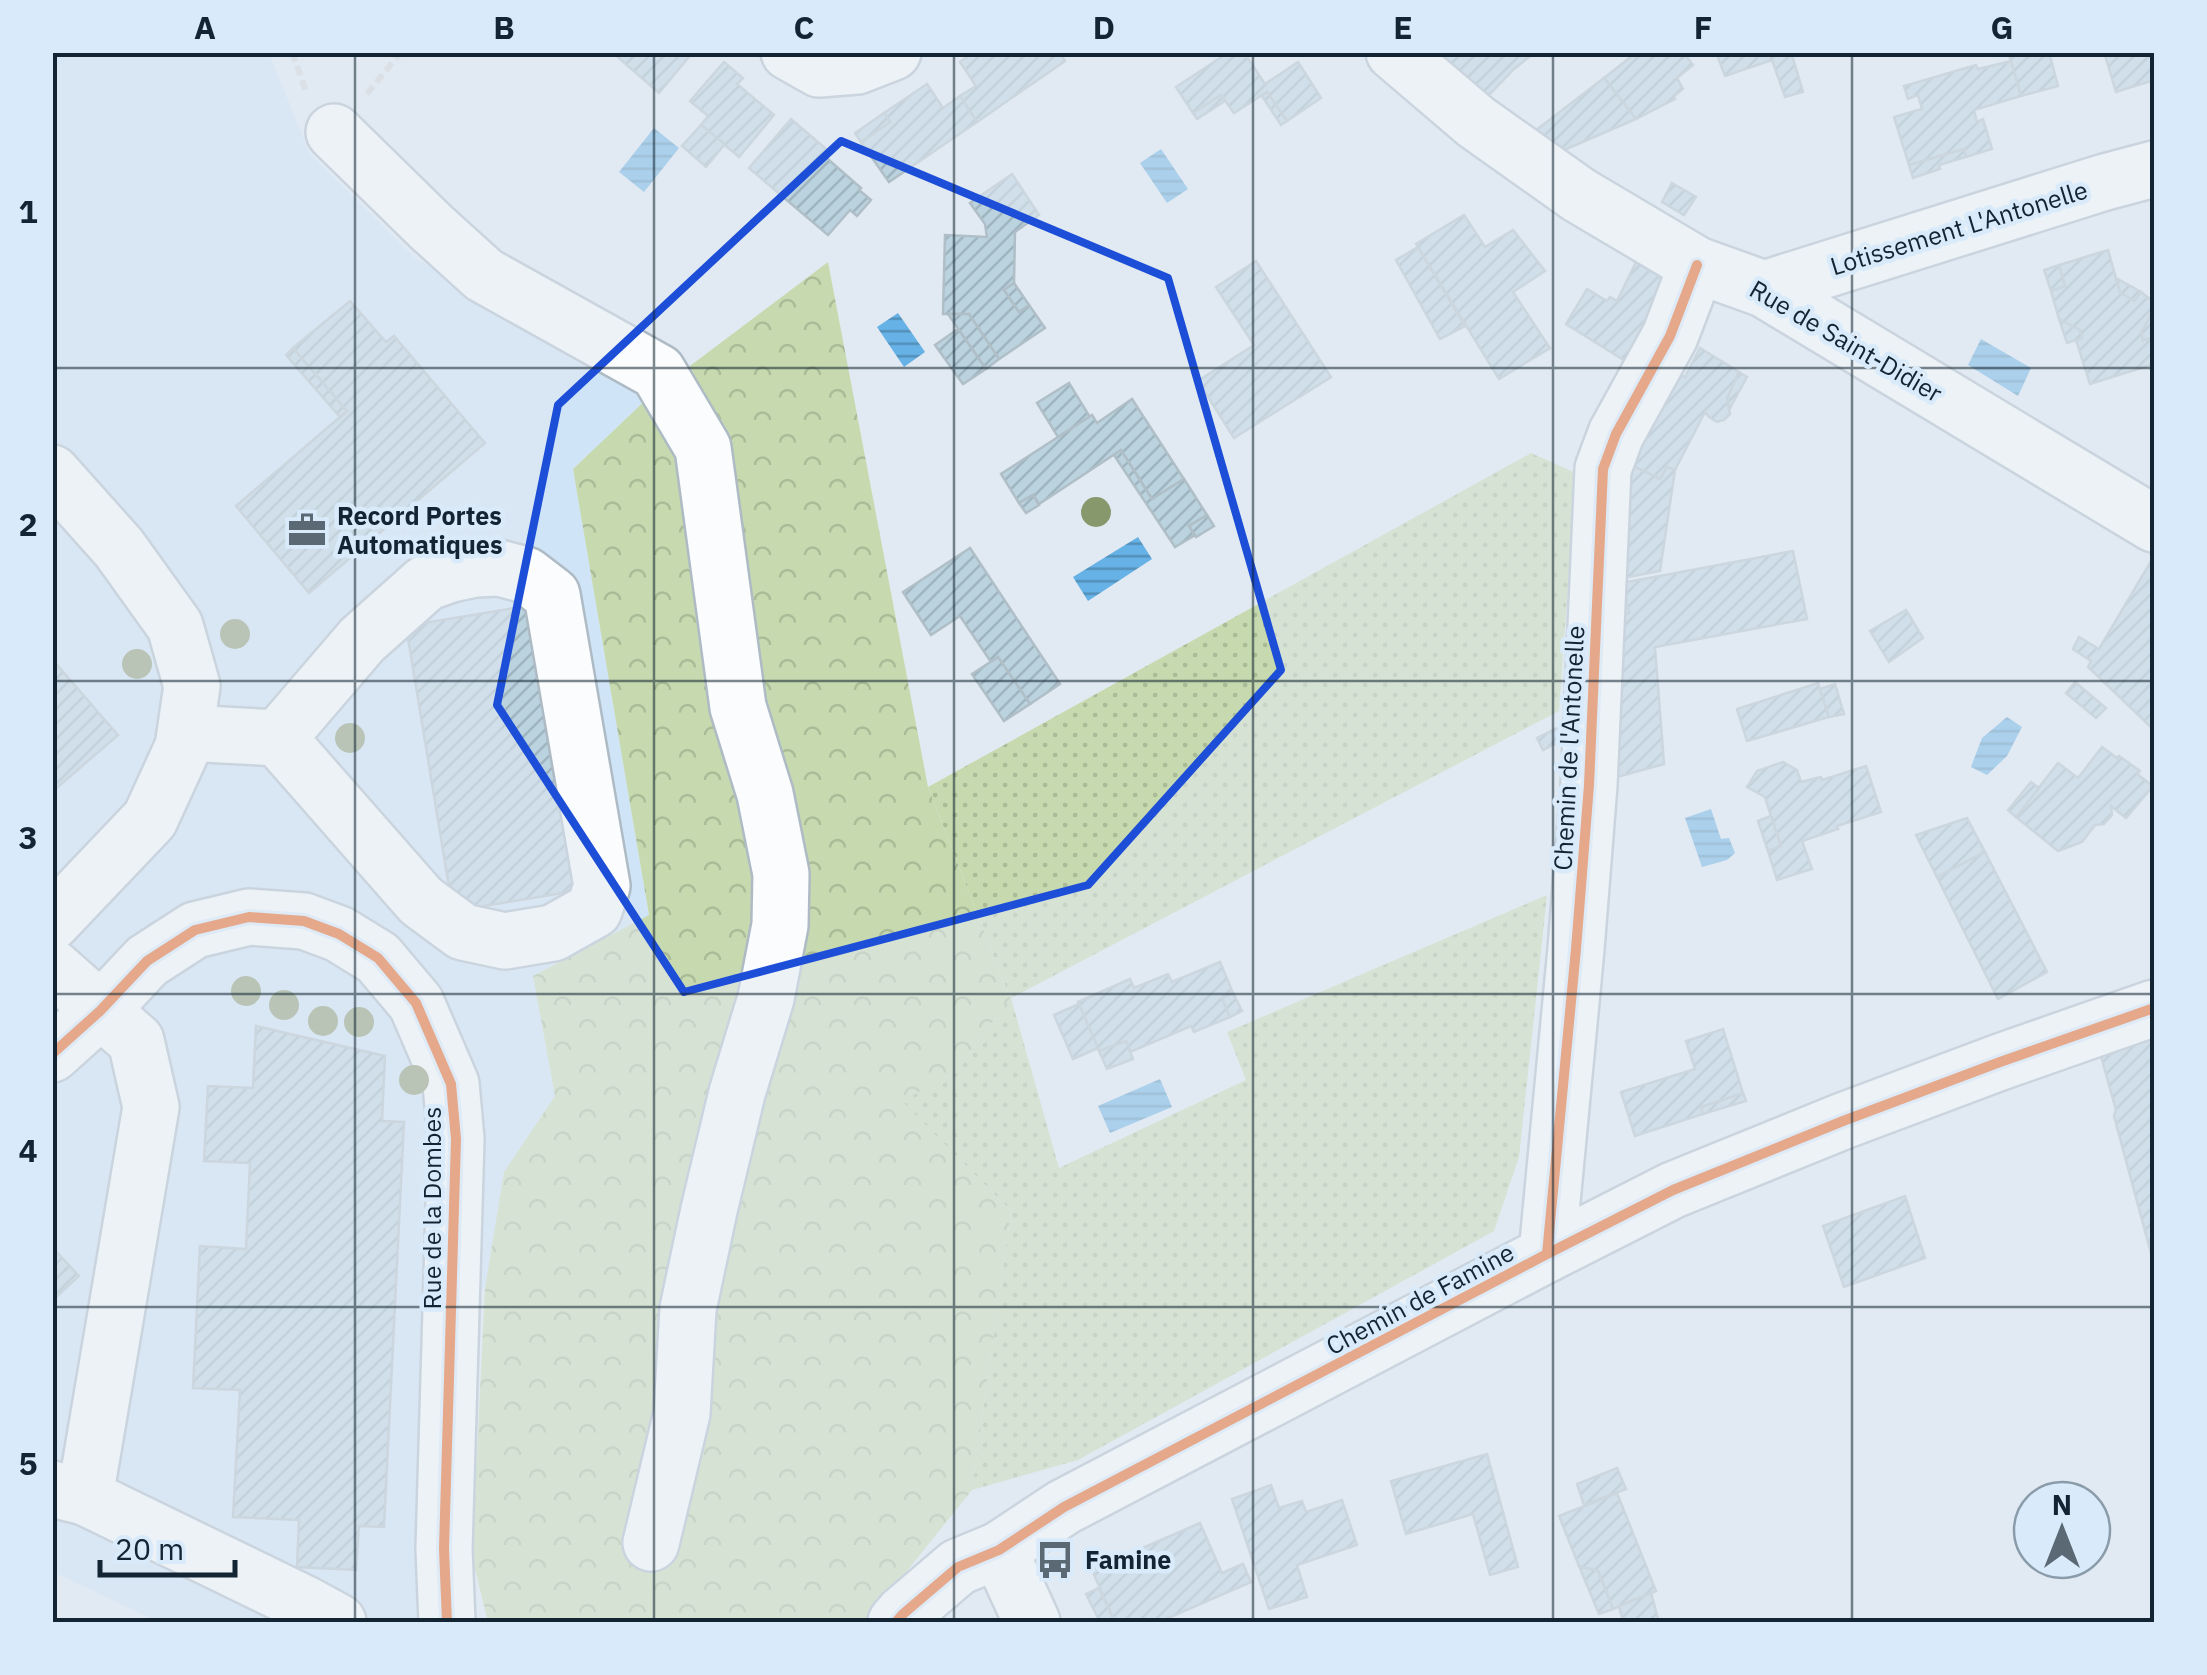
<svg xmlns="http://www.w3.org/2000/svg" width="2207" height="1675" font-family="'IBM Plex Sans',sans-serif">
<defs>
<pattern id="grass-dots" width="8" height="8" patternUnits="userSpaceOnUse" patternTransform="scale(2.5)"><rect width="8" height="8" fill="#c7daaf"/><path d="M2 2h.1M6 6h.1" fill="none" stroke="#aabb97" stroke-width="1.8" stroke-linecap="round"/></pattern>
<pattern id="forest-crowns" width="20" height="18" patternUnits="userSpaceOnUse" patternTransform="scale(2.5)"><rect width="20" height="18" fill="#c7daaf"/><path d="M2 6a3 3 0 1 1 6 0M12 15a3 3 0 1 1 6 0" fill="none" stroke="#aabb97"/></pattern>
<pattern id="water-rules" width="6" height="5" patternUnits="userSpaceOnUse" patternTransform="scale(2.5)"><rect width="6" height="5" fill="#66b1e5"/><path d="M0 2.5h6" fill="none" stroke="#5390ba"/></pattern>
<pattern id="building-hatch" width="6" height="6" patternUnits="userSpaceOnUse" patternTransform="scale(2.5)"><rect width="6" height="6" fill="#bad3df"/><path d="M-1 1l2-2M0 6l6-6M5 7l2-2" fill="none" stroke="#9fb5c0"/></pattern>
</defs>
<rect width="100%" height="100%" fill="#e1eaf2"/>
<polygon fill="#cfe4f6" points="53,53 269,53 310,154 414,257 650,396 573,469 649,916 533,976 555,1096 504,1172 485,1288 430,1320 421,1622 158,1622 60,1575 53,1574"/>
<polygon fill="url(#grass-dots)" points="1531,453 1576,473 1559,711 1011,998 1059,1168 1246,1080 1227,1032 1547,895 1519,1157 1494,1231 1078,1460 972,1490 1011,1211 901,1101 956,1072 1010,998 928,787"/>
<polygon fill="url(#forest-crowns)" points="828,262 928,787 1010,998 956,1072 902,1101 1011,1211 972,1490 866,1622 488,1622 472,1557 485,1288 504,1172 555,1096 533,976 649,915 573,469 650,396"/>
<g fill="url(#water-rules)">
<polygon points="654,128 679,148 644,192 619,172"/>
<polygon points="1161,149 1188,189 1167,203 1140,163"/>
<polygon points="898,313 925,352 904,367 877,327"/>
<polygon points="1981,339 2031,368 2018,396 1968,365"/>
<polygon points="1138,537 1152,559 1088,601 1073,577"/>
<polygon points="2007,717 2022,727 2007,756 1987,775 1971,767 1982,738"/>
<polygon points="1711,809 1721,839 1729,838 1735,853 1727,860 1702,867 1685,818"/>
<polygon points="1160,1079 1172,1107 1110,1133 1098,1106"/>
</g>
<g fill="url(#building-hatch)" stroke="#b0bfc7" stroke-width="2.5">
<polygon points="612,52 693,52 659,93"/>
<polygon points="974,52 1060,52 1065,61 977,122 960,96 976,86 960,62"/>
<polygon points="1229,52 1244,52 1265,84 1298,62 1321,98 1287,121 1267,92 1234,113 1221,95 1193,113 1176,87"/>
<polygon points="1432,52 1535,52 1514,69 1491,93 1479,98"/>
<polygon points="1637,52 1683,52 1693,65 1677,78 1683,89 1674,96 1675,99 1636,119 1604,78"/>
<polygon points="1716,52 1791,52 1803,92 1785,97 1772,60 1725,76"/>
<polygon points="2018,52 2049,52 2058,86 2021,96 2009,55"/>
<polygon points="2104,52 2154,52 2154,80 2116,92"/>
<polygon points="2011,61 2021,96 1974,110 1977,122 1983,119 1992,149 1966,157 1964,149 1909,165 1894,117 1922,109 1918,95 1908,99 1904,86 1976,65 1978,69"/>
<polygon points="724,62 743,78 737,84 774,115 739,157 701,125 708,116 690,101"/>
<polygon points="1604,78 1636,119 1564,150 1535,131"/>
<polygon points="927,84 943,108 960,96 977,122 889,182 861,142 890,122 884,113"/>
<polygon points="1267,92 1287,121 1281,125 1262,96"/>
<polygon points="1221,95 1225,101 1197,119 1193,113"/>
<polygon points="884,113 890,122 861,142 855,133"/>
<polygon points="791,119 826,149 822,154 861,188 859,190 871,200 857,216 850,210 828,235 749,168"/>
<polygon points="701,125 725,144 706,167 682,146"/>
<polygon points="1964,149 1966,157 1939,165 1940,169 1913,178 1909,165"/>
<polygon points="1012,174 1039,215 1015,232 1014,283 1004,290 1019,312 1029,305 1045,328 999,359 969,314 943,314 945,235 987,237 985,224 970,203"/>
<polygon points="1672,183 1696,197 1684,215 1662,202"/>
<polygon points="1464,215 1485,247 1513,230 1545,271 1513,292 1550,348 1499,379 1416,244"/>
<polygon points="1418,247 1465,326 1440,339 1396,260"/>
<polygon points="2108,250 2120,292 2134,301 2141,292 2154,302 2154,309 2141,333 2143,340 2151,338 2153,343 2154,343 2154,364 2090,384 2076,340 2082,338 2080,330 2059,319 2051,291 2065,286 2059,265"/>
<polygon points="1637,260 1671,277 1643,372 1566,324 1587,289 1607,301 1610,297 1617,301"/>
<polygon points="1256,261 1331,377 1234,438 1198,381 1254,345 1216,287"/>
<polygon points="2059,265 2065,286 2051,291 2044,270"/>
<polygon points="2116,278 2141,292 2134,301 2120,292"/>
<polygon points="1014,283 1029,305 1019,312 1004,290"/>
<polygon points="350,301 386,342 394,336 485,443 309,593 236,506 347,411 293,348"/>
<polygon points="2154,309 2154,343 2153,343 2151,338 2143,340 2141,333"/>
<polygon points="948,314 969,314 999,359 986,369"/>
<polygon points="2059,319 2080,330 2082,338 2067,343"/>
<polygon points="958,329 986,369 963,384 935,345"/>
<polygon points="293,348 347,411 340,417 286,355"/>
<polygon points="1700,348 1739,372 1727,399 1730,414 1724,420 1717,422 1709,417 1705,412 1675,470 1667,467 1660,479 1629,464 1676,372 1685,377"/>
<polygon points="1739,372 1747,377 1730,408 1727,399"/>
<polygon points="1069,383 1090,417 1058,437 1037,403"/>
<polygon points="1132,399 1184,479 1152,499 1121,450 1039,504 1033,495 1019,503 1001,474 1092,415 1097,423"/>
<polygon points="1121,450 1152,499 1184,479 1207,515 1189,526 1195,535 1175,547 1114,455"/>
<polygon points="1629,464 1660,479 1667,467 1675,470 1660,571 1623,578"/>
<polygon points="1033,495 1039,505 1026,513 1019,503"/>
<polygon points="1207,515 1214,526 1196,537 1189,526"/>
<polygon points="970,548 1060,684 1030,704 998,657 991,662 960,616 931,635 903,592"/>
<polygon points="1793,551 1807,619 1655,647 1664,764 1606,780 1622,615 1629,613 1622,583"/>
<polygon points="2154,556 2154,730 2088,667 2091,661 2073,649 2079,637 2099,649"/>
<polygon points="533,605 581,890 453,911 406,626"/>
<polygon points="1906,610 1923,638 1889,662 1870,631"/>
<polygon points="998,657 1030,704 1004,721 972,674"/>
<polygon points="52,659 118,735 52,792"/>
<polygon points="2075,682 2106,708 2096,718 2066,693"/>
<polygon points="1818,683 1829,717 1747,741 1737,709"/>
<polygon points="1835,684 1844,714 1829,717 1820,689"/>
<polygon points="1573,720 1572,735 1543,750 1537,738"/>
<polygon points="2102,747 2117,758 2119,756 2140,771 2137,774 2153,786 2126,818 2111,806 2112,815 2104,824 2095,825 2082,842 2058,851 2016,817 2058,763 2078,778"/>
<polygon points="1783,762 1797,770 1801,782 1821,777 1822,780 1866,766 1881,812 1837,826 1838,829 1802,841 1812,869 1777,880 1768,851 1781,846 1771,816 1765,797 1747,787 1757,771"/>
<polygon points="2031,782 2039,788 2016,817 2008,810"/>
<polygon points="1771,816 1781,846 1768,851 1758,821"/>
<polygon points="1967,818 1985,852 1937,877 1916,835"/>
<polygon points="1985,852 2047,972 1998,999 1937,877"/>
<polygon points="1220,962 1233,993 1222,998 1230,1017 1194,1032 1191,1026 1130,1052 1126,1041 1099,1051 1078,1002 1130,979 1134,988 1168,974 1172,982"/>
<polygon points="1233,993 1242,1011 1230,1017 1222,998"/>
<polygon points="1079,1004 1098,1048 1073,1059 1054,1015"/>
<polygon points="256,1026 385,1056 382,1121 404,1122 384,1527 359,1526 356,1570 297,1567 299,1520 233,1517 240,1390 193,1388 200,1246 246,1249 250,1163 204,1161 208,1086 253,1088"/>
<polygon points="1723,1029 1743,1093 1701,1107 1703,1114 1635,1136 1621,1092 1695,1069 1686,1041"/>
<polygon points="2154,1037 2154,1256 2152,1257 2114,1116 2116,1110 2101,1056"/>
<polygon points="1126,1041 1133,1059 1107,1069 1099,1051"/>
<polygon points="1743,1093 1746,1101 1703,1114 1701,1107"/>
<polygon points="1905,1196 1925,1258 1844,1287 1823,1226"/>
<polygon points="52,1247 79,1276 52,1301"/>
<polygon points="1487,1454 1518,1567 1490,1575 1473,1514 1406,1534 1391,1481"/>
<polygon points="1617,1468 1626,1489 1584,1505 1577,1484"/>
<polygon points="1271,1485 1279,1508 1302,1501 1306,1512 1342,1500 1357,1545 1297,1565 1307,1597 1269,1609 1232,1499"/>
<polygon points="1617,1493 1656,1591 1613,1609 1598,1571 1579,1566 1559,1516"/>
<polygon points="1200,1523 1222,1573 1243,1564 1251,1582 1159,1622 1115,1622 1092,1570"/>
<polygon points="1579,1566 1598,1571 1613,1609 1599,1614"/>
<polygon points="1099,1588 1115,1622 1100,1622 1086,1594"/>
<polygon points="1651,1593 1659,1622 1623,1622 1619,1606"/>
</g>
<g fill="none" stroke-linecap="round" stroke-linejoin="round">
<g stroke="#aebbc5" stroke-width="60">
<g id="minor">
<polyline points="789,52 819,69 857,66 893,52"/>
<polyline points="1394,52 1476,122 1579,195 1697,265 1764,289 2154,524"/>
<polyline points="334,132 431,227 484,275 658,372 703,448 738,707 765,794 781,874 780,925 766,998 737,1093 709,1210 688,1309 682,1413 651,1543"/>
<polyline points="1764,289 2105,182 2154,169"/>
<polyline points="52,473 119,548 175,626 192,686 183,747 150,819 52,922"/>
<polyline points="186,733 278,738 421,901 463,932 505,941 553,933 594,910 602,886 552,595 526,575 499,568 475,569 451,574 426,583 362,640 278,738"/>
<polyline points="52,967 136,1041 151,1107 85,1497"/>
<polyline points="52,1054 100,1011 147,961 195,930 249,917 304,921 339,934 378,958 416,1003 451,1084 456,1139 444,1549 447,1622"/>
<polyline points="1547,1254 1576,949 1589,785 1603,469 1616,434 1670,336 1697,265"/>
<polyline points="52,1489 85,1497 305,1604 338,1622"/>
<polyline points="999,1550 1032,1622"/>
<polyline points="896,1622 903,1614 958,1567 999,1550 1064,1507 1547,1254 1673,1190 1843,1121 2000,1062 2154,1008"/>
</g>
</g>
<g stroke="#d1d5d8" stroke-width="6" stroke-dasharray="10 5" stroke-linecap="butt">
<polyline points="292,52 307,94"/>
<polyline points="367,94 401,52"/>
</g>
<use href="#minor" stroke="#fafcfd" stroke-width="55"/>
<g stroke="#d9ebfa" stroke-width="16">
<g id="cycleway">
<polyline points="52,1054 100,1011 147,961 195,930 249,917 304,921 339,934 378,958 416,1003 451,1084 456,1139 444,1549 447,1622"/>
<polyline points="1547,1254 1576,949 1589,785 1603,469 1616,434 1670,336 1697,265"/>
<polyline points="896,1622 903,1614 958,1567 999,1550 1064,1507 1547,1254 1673,1190 1843,1121 2000,1062 2154,1008"/>
</g>
</g>
<use href="#cycleway" stroke="#e8590c" stroke-width="10"/>
</g>
<g fill="#88986d">
<circle cx="1096" cy="512" r="15"/>
<circle cx="235" cy="634" r="15"/>
<circle cx="137" cy="664" r="15"/>
<circle cx="350" cy="738" r="15"/>
<circle cx="246" cy="991" r="15"/>
<circle cx="284" cy="1005" r="15"/>
<circle cx="323" cy="1021" r="15"/>
<circle cx="359" cy="1022" r="15"/>
<circle cx="414" cy="1080" r="15"/>
</g>
<path d="M0 0H2207V1675H0ZM841,141L1168,278L1281,670L1088,885L684,992L497,705L558,405Z" fill="#e1eaf2" fill-opacity=".55" fill-rule="evenodd"/>
<path fill="none" stroke="#1d4ed8" stroke-width="8" stroke-linejoin="round" d="M841,141L1168,278L1281,670L1088,885L684,992L497,705L558,405Z"/>
<path fill="none" stroke="#132432" stroke-width="2.5" stroke-opacity="0.55" d="M355,52V1622M654,52V1622M954,52V1622M1253,52V1622M1553,52V1622M1852,52V1622M52,368H2154M52,681H2154M52,994H2154M52,1307H2154"/>
<defs>
<g id="office-bare" transform="scale(3)"><path d="M-6-3h4V-5.5h4V-3h4V5H-6ZM-1-4.5V-3h2v-1.5ZM-6 0V1H6V0Z" fill="#5b6975" stroke="#d9ebfa" stroke-width="2.5" paint-order="stroke"/></g>
<g id="bus-bare" transform="scale(3)"><path d="M-5-6H5V4H4V6H2V4H-2V6H-4V4H-5ZM-3.5-4V0h7V-4ZM-3.5 1.2v1.5H-2V1.2ZM2 1.2v1.5H3.5V1.2Z" fill="#5b6975" stroke="#d9ebfa" stroke-width="2.5" paint-order="stroke"/></g>
</defs>
<g fill-rule="evenodd">
<use href="#office-bare" x="307" y="530"/>
<use href="#bus-bare" x="1055" y="1560"/>
</g>
<g text-anchor="middle" stroke-width="9" stroke-linejoin="round" paint-order="stroke">
<g font-size="25" fill="#132432" stroke="#d9ebfa">
<text transform="translate(1959 228) rotate(-17)" y="9">Lotissement L'Antonelle</text>
<text transform="translate(1846 341) rotate(30)" y="9">Rue de Saint-Didier</text>
<text transform="translate(1569 748) rotate(-87)" y="9">Chemin de l'Antonelle</text>
<text transform="translate(432 1208) rotate(-90)" y="9">Rue de la Dombes</text>
<text transform="translate(1420 1299) rotate(-28)" y="9">Chemin de Famine</text>
</g>
<g font-size="25" font-weight="bold" fill="#132432" stroke="#d9ebfa" text-anchor="start">
<text x="337" y="525">Record Portes<tspan x="337" dy="29">Automatiques</tspan></text>
<text x="1085" y="1569">Famine</text>
</g>
</g>
<rect width="2207" height="1675" fill="none" stroke="#d9ebfa" stroke-width="110"/>
<g transform="translate(2062 1530)"><circle r="48" fill="#d9ebfa" stroke="#8a9baa" stroke-width="2.5"/>
<path d="M0-8L18 38L0 25L-18 38Z" fill="#5b6975"/>
<text y="-15" font-size="28" font-weight="bold" text-anchor="middle" fill="#132432">N</text>
</g>
<path d="M100 1560v15h135v-15" fill="none" stroke="#132432" stroke-width="5"/>
<text x="115" y="1560" font-size="30" fill="#132432" stroke="#d9ebfa" stroke-width="8" paint-order="stroke">20 m</text>
<rect x="55" y="55" width="2097" height="1565" fill="none" stroke="#132432" stroke-width="4"/>
<g font-size="32" text-anchor="middle" font-weight="bold" fill="#132432">
<text x="205" y="39">A</text>
<text x="504" y="39">B</text>
<text x="804" y="39">C</text>
<text x="1104" y="39">D</text>
<text x="1403" y="39">E</text>
<text x="1703" y="39">F</text>
<text x="2002" y="39">G</text>
<text x="28" y="223">1</text>
<text x="28" y="536">2</text>
<text x="28" y="849">3</text>
<text x="28" y="1162">4</text>
<text x="28" y="1475">5</text>
</g>
</svg>
